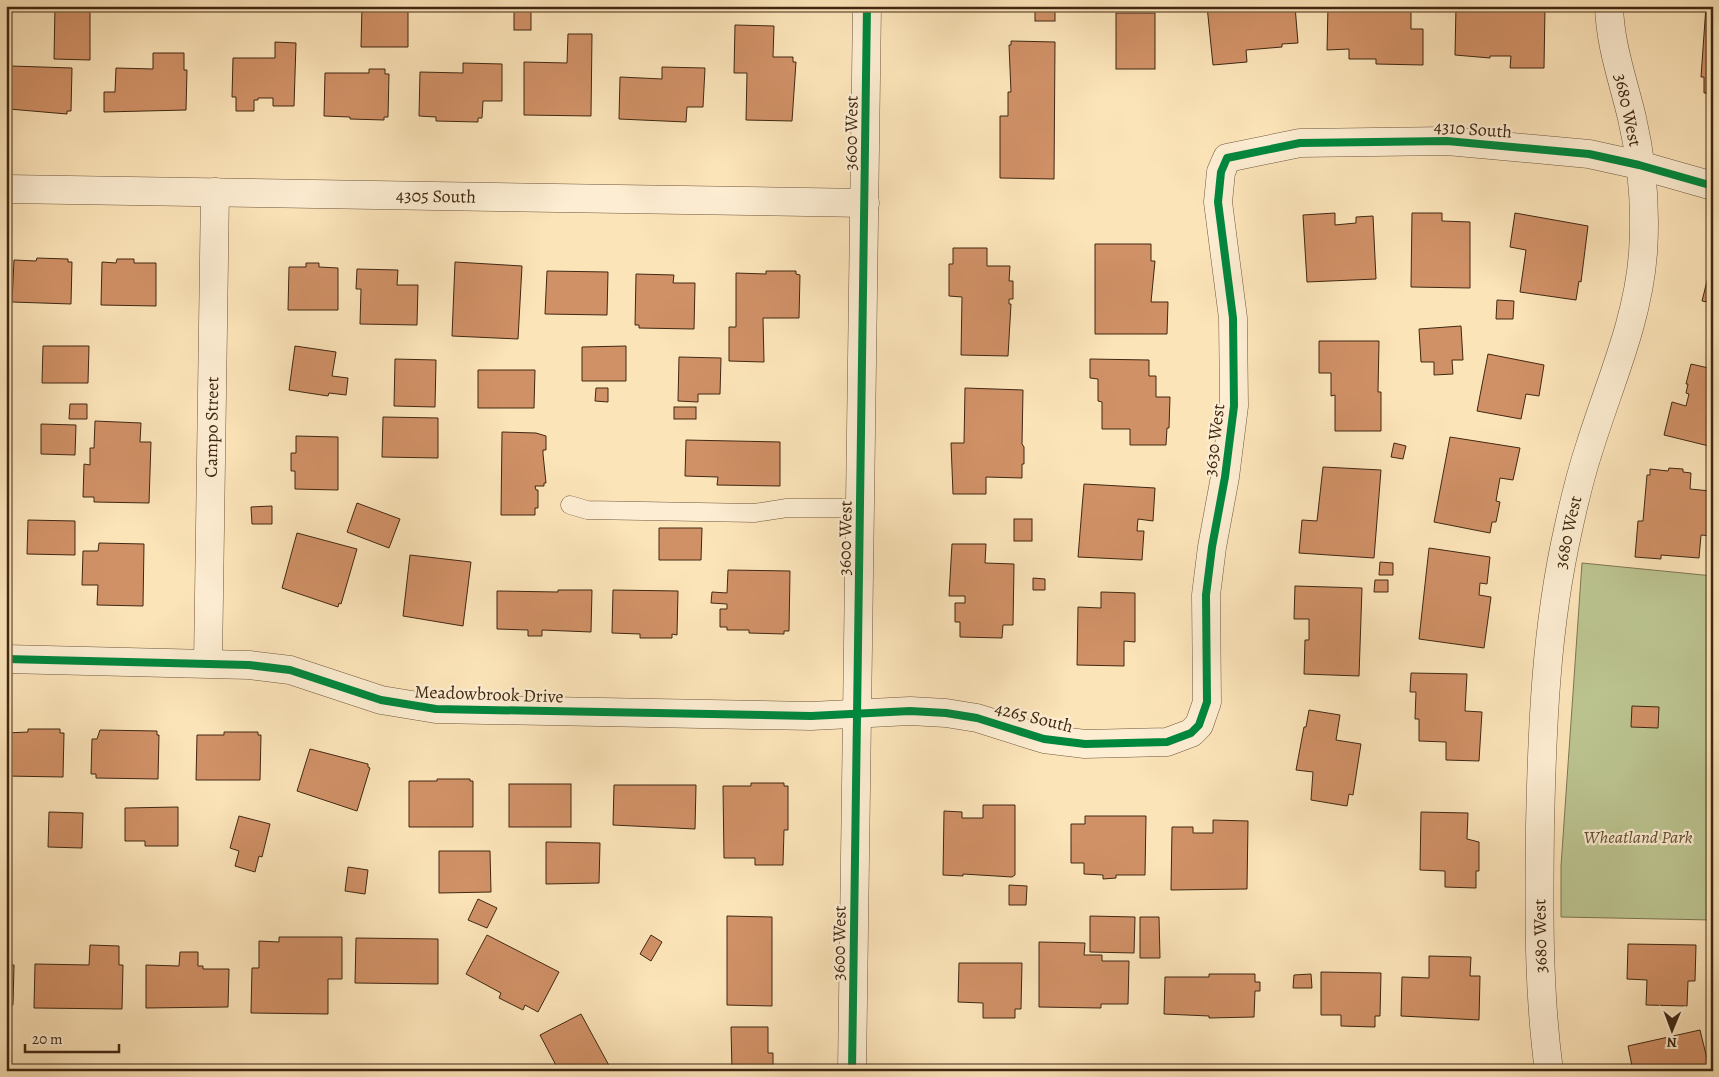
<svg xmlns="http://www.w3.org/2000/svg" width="1719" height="1077" font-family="Alegreya,serif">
<rect width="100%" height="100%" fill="#fce4b9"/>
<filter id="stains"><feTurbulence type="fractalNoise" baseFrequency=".004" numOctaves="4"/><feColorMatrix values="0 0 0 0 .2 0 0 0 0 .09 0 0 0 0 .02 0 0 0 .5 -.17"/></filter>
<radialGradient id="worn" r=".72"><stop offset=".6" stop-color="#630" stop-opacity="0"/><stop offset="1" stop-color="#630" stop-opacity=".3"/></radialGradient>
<polygon fill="#bcc591" stroke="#7e7652" points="1582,563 1713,576 1713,920 1561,917 1561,866"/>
<g fill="#d19167" stroke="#402812">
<polygon points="55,6 90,6 90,60 54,59"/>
<polygon points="362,6 408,6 408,47 361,47"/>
<rect x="514" y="6" width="17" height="24"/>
<rect x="567" y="6" width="40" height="4"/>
<rect x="1035" y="6" width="20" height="15"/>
<polygon points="1207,6 1295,6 1298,43 1282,44 1282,47 1246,50 1247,62 1213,65"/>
<polygon points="1328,6 1411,6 1411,29 1423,29 1423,65 1376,64 1376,59 1349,59 1349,49 1327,50"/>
<polygon points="1456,6 1545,6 1544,68 1510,68 1511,56 1490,56 1490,58 1455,55"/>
<polygon points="1706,6 1713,6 1713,93 1704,93 1704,77 1701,77"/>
<rect x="1116" y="13" width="39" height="56"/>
<polygon points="735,25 774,26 773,57 793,57 793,62 796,62 792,121 746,120 747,73 734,73"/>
<polygon points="568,34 592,34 591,116 524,115 524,62 567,63"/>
<polygon points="1011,41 1055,42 1054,179 1000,178 1000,116 1008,116 1008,92 1011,92 1009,45 1011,45"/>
<polygon points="275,42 296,43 294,106 273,106 273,98 258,98 258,100 254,100 254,111 236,111 236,97 232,97 233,58 275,58"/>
<polygon points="153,53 184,53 184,70 187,70 186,110 104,112 104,92 115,92 116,68 153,69"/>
<polygon points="463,63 502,64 502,101 483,101 482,118 478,118 478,122 436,121 436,117 419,116 420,72 463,73"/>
<polygon points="11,66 72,68 71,111 67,111 67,114 9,109"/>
<polygon points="662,67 705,68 703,107 687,107 686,122 619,119 620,77 662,79"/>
<polygon points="369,69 385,69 385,74 389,74 388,117 384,117 384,120 350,119 350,117 324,116 325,73 369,73"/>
<polygon points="1335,213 1335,225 1356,223 1356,217 1373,216 1376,279 1307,282 1303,215"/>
<polygon points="1412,213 1442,213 1442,221 1470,222 1470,288 1411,287"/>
<polygon points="1515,213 1588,226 1581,282 1579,281 1576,300 1520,292 1526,250 1510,247"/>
<polygon points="1095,244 1151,244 1151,261 1155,261 1151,302 1168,302 1167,334 1095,334"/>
<polygon points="953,248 987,248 987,266 1010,266 1009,281 1013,281 1013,299 1009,299 1009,304 1011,304 1008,356 961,355 962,297 949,296 949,264 953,264"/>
<polygon points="1713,257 1713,333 1707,332 1713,303 1702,301"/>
<polygon points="37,258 68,259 68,262 72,262 71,304 12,302 14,260 36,261"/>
<polygon points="117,259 134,259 134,263 156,263 156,306 101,305 102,262 116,263"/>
<polygon points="455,262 522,266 518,339 452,336"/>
<polygon points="306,263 319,263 319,267 338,268 338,310 288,310 289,267 306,267"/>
<polygon points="357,269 398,270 397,285 418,285 417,325 360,324 361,289 356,289"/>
<polygon points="547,271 608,272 607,315 545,314"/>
<polygon points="766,271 796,271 796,274 800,275 799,318 763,318 764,362 729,361 729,327 736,327 736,273 766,274"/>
<polygon points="636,274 674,275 673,283 695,283 694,329 639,328 639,325 635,325"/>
<polygon points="1497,300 1514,301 1513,319 1496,319"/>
<polygon points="1461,326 1463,360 1452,360 1453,374 1434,375 1434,362 1421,362 1419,329"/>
<polygon points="1319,341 1379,341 1378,392 1381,392 1381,431 1335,431 1335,395 1331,396 1331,373 1319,373"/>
<polygon points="43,346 89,346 88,383 42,383"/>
<polygon points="295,346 336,352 332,376 348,378 346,395 329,393 328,396 289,390"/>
<polygon points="626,346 626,381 582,381 582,347"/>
<polygon points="1488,354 1544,365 1539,396 1526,394 1521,419 1477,411"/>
<polygon points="679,357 721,358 720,394 698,394 698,402 678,401"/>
<polygon points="395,359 436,360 435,407 394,406"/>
<polygon points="1090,359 1149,360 1149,376 1156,376 1156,397 1170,397 1169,428 1167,428 1166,445 1130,445 1130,429 1102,429 1102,402 1098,401 1098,379 1090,378"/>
<polygon points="1691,364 1713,369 1713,447 1664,435 1672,402 1686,406 1689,394 1686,393 1688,384 1686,384"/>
<polygon points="478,370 535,370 534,408 478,408"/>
<polygon points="596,388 608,388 608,402 595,401"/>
<polygon points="965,388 1023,390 1022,444 1024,447 1024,464 1022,464 1022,478 986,477 986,494 953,494 951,443 964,443"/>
<polygon points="70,404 87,404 87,419 69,419"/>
<rect x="674" y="407" width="22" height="12"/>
<polygon points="383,417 438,418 438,458 382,457"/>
<polygon points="95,421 141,423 140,442 151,442 149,503 94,502 94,497 83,497 84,464 90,465 90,448 94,448"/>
<polygon points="41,424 76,425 75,455 41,454"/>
<polygon points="502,432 536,433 546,436 546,450 543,450 543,454 546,483 544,483 544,486 535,486 536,490 538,490 538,508 535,508 535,515 501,515"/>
<polygon points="296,436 338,437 338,490 295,489 295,471 291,471 291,453 296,453"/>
<polygon points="1450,437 1520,448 1513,480 1500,478 1496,501 1500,502 1496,522 1492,522 1490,533 1434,522"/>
<polygon points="686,440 780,442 780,486 717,485 718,477 685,476"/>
<polygon points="1394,443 1406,446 1403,459 1391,457"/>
<polygon points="1323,467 1381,470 1374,558 1299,553 1302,520 1317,521"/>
<polygon points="1669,468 1683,469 1683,472 1691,473 1690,489 1710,491 1713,493 1713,536 1701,535 1699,558 1661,555 1661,559 1635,557 1638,521 1643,521 1647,475 1650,475 1650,469 1668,471"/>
<polygon points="1084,484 1155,488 1153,521 1138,519 1137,531 1144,531 1142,560 1078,557"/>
<polygon points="357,503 400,519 389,548 347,532"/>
<polygon points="272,506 272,524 252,524 251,507"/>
<rect x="1014" y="519" width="18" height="22"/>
<polygon points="28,520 75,521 75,555 27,554"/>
<polygon points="659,528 702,528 701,560 659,560"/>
<polygon points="297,533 357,549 341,604 339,603 338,607 282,588"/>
<polygon points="99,543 144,544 143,606 97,605 98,585 82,585 83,551 98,551"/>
<polygon points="952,544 986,544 985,563 1014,564 1013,625 1003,625 1002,638 960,637 960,622 955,622 955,603 965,603 965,596 949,596"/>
<polygon points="1429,548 1490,557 1487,584 1480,583 1479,595 1491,597 1484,648 1419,639"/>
<polygon points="410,555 471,562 463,626 403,616"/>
<polygon points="1380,562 1393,563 1393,575 1379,575"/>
<polygon points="728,570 790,571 789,631 784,631 784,634 749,633 749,630 727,630 727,627 720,627 720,609 727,609 727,604 711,603 712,592 727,593"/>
<polygon points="1033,578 1045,579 1045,590 1033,590"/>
<polygon points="1375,580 1388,580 1388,592 1374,592"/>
<polygon points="1295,586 1362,588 1359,676 1304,674 1305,640 1309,640 1309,619 1294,619"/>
<polygon points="558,590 592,590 591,632 542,630 542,636 528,636 528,630 497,629 497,591 558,592"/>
<polygon points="613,590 678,591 677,635 672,634 672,638 640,638 640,634 612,633"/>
<polygon points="1101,592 1135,593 1135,642 1124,641 1124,666 1077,665 1078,607 1101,608"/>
<polygon points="1411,673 1467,674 1465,711 1482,712 1479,761 1446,760 1446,742 1419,741 1419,719 1415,719 1416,692 1410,692"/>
<polygon points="1632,706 1659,707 1658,728 1631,727"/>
<polygon points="1309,710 1340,715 1336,740 1361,744 1353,795 1349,794 1347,806 1311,800 1313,772 1296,770 1304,727 1306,727"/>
<polygon points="28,729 60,729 60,733 64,733 63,777 6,776 6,733 28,732"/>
<polygon points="100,730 157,731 157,735 159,735 158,779 96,778 96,774 91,774 92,739 97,739"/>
<polygon points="224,732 258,732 258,735 261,735 260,780 196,780 197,735 224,735"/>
<polygon points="310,749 368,764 368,767 370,768 357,811 297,791"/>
<polygon points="437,779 470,779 470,781 473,781 473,827 409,827 409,781 437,781"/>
<polygon points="751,783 784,783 784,786 788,786 788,830 784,830 783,865 755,865 755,858 724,858 723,786 751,786"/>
<rect x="509" y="784" width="62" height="43"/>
<polygon points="614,785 696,785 695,829 613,825"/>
<polygon points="983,805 1015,805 1015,875 1012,877 963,874 963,876 943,875 944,811 962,812 962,818 983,818"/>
<polygon points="178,807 178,846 145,846 145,841 125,841 125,808"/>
<polygon points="49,812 83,813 82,848 48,847"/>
<polygon points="1421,812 1468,813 1467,839 1479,842 1479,871 1476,871 1476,888 1445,887 1445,871 1420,870"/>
<polygon points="239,816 270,824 262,857 259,856 255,872 235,866 239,851 230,848"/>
<polygon points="1085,816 1146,816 1145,875 1116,875 1116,878 1103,879 1103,875 1084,874 1084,863 1071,863 1071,824 1085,824"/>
<polygon points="1213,820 1248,821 1247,889 1171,890 1172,827 1193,827 1193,833 1213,833"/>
<polygon points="546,842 600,843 599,883 546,884"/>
<polygon points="439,851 490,851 491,892 439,893"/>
<polygon points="348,867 368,870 365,894 345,891"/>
<polygon points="1009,885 1027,886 1026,905 1009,905"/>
<polygon points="478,899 497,908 487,928 468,920"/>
<polygon points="727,916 772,917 772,1006 727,1005"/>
<polygon points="1090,916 1135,917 1134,953 1090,952"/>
<polygon points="1140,917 1159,917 1160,958 1140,958"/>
<polygon points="487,935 559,972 538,1012 525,1005 523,1010 499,998 501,993 466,974"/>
<polygon points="651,935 662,942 651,961 640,954"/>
<polygon points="279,937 342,937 342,979 328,979 328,1014 251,1013 252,968 259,968 259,941 279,942"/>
<polygon points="356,938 438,939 438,984 355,983"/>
<polygon points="1039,942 1085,943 1084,955 1102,955 1102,961 1129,961 1128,1004 1101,1004 1101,1008 1039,1007"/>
<polygon points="1628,944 1696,945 1695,981 1688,981 1687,1006 1646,1005 1647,980 1627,979"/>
<polygon points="90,945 119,946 119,965 123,965 122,1009 34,1008 35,964 89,965"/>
<polygon points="180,952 198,952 198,966 203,966 203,969 229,969 228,1007 146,1008 146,965 179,966"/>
<polygon points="1429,956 1471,957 1470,976 1480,976 1479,1020 1401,1016 1402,977 1429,978"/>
<polygon points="959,963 1022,963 1021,1009 1015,1009 1015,1018 983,1018 983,1003 958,1002"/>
<polygon points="6,965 14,965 13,1005 6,1005"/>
<polygon points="1321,972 1381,973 1380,1016 1375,1016 1375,1027 1341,1026 1341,1015 1321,1015"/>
<polygon points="1209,974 1255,974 1255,982 1260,982 1260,991 1255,991 1254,1017 1209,1018 1209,1016 1164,1014 1165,977 1209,977"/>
<polygon points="1311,974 1312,988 1293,988 1294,975"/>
<polygon points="581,1014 612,1071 559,1071 540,1035"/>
<polygon points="731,1027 768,1027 768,1053 773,1053 773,1071 732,1071"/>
<polygon points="1700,1030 1710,1071 1633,1071 1628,1046"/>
</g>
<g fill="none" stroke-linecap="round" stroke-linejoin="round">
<g stroke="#6f573c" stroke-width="19">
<polyline id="service" points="570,505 587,510 754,513 787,508 860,508"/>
</g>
<g stroke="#6f573c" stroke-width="29">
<g id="minor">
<path id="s1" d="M6,189L865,203"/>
<polyline points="6,659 249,665 290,670 381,700 436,709 811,716 910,711 946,713 977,718 1044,739 1085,744 1167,742 1191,733 1199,725 1207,702 1206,595 1212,547 1225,477 1234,406 1233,318 1218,202 1221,172 1227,158 1300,143 1447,141 1589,154 1639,165 1713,186"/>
<path id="s2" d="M208,663L215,192"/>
<path id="s3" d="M1549,1071C1538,990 1539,908 1540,827C1542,727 1546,628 1568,530C1574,502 1581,473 1590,446C1610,382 1638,321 1643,253C1646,208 1642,161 1632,118C1623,80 1610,45 1609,6"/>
</g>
</g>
<g stroke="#6f573c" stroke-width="29">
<polyline id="tertiary" points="852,1071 867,6"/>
</g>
<use href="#service" stroke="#fdedd2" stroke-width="18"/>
<use href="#minor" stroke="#fdedd2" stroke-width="28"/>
<use href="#tertiary" stroke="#fdedd2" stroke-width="28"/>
<g stroke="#fdedd2" stroke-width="11">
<g id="cycleway">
<polyline points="6,659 249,665 290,670 381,700 436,709 811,716 910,711 946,713 977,718 1044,739 1085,744 1167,742 1191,733 1199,725 1207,702 1206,595 1212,547 1225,477 1234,406 1233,318 1218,202 1221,172 1227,158 1300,143 1447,141 1589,154 1639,165 1713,186"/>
<polyline points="852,1071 867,6"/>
</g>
</g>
<use href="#cycleway" stroke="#00873e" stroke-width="8"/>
</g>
<g text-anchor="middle" stroke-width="4.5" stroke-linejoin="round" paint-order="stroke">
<g font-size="18" fill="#402812" stroke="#fdedd2">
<text transform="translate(1628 110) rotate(78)" y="6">3680 West</text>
<text transform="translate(1473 129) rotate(4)" y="6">4310 South</text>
<text transform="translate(851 133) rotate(-89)" y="6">3600 West</text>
<text dy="6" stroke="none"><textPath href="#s1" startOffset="430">4305 South</textPath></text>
<text dy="6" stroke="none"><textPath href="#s2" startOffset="236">Campo Street</textPath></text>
<text transform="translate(1214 440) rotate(-83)" y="6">3630 West</text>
<text dy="6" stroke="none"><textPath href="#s3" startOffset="541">3680 West</textPath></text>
<text transform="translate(845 538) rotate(-89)" y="6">3600 West</text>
<text transform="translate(489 694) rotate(2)" y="6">Meadowbrook Drive</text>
<text transform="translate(1034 717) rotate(14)" y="6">4265 South</text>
<text transform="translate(1540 936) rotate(-91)" y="6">3680 West</text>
<text transform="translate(839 943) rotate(-89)" y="6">3600 West</text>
</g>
<g font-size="18" font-style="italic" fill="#5f4f32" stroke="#fdedd2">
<text x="1638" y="843">Wheatland Park</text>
</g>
</g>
<rect width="1719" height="1077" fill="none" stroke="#fce4b9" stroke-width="25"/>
<rect x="8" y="8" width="1704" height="1062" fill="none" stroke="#402812" stroke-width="2.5"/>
<rect x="12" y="12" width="1694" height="1052" fill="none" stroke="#402812"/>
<g transform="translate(1672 1030) rotate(181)" stroke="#fdedd2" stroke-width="4" paint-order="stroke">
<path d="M0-4L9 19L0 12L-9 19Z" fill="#402812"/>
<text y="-8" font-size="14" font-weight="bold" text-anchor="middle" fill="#402812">N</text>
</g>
<path d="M25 1044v8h94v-8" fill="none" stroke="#402812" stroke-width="2.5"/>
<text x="32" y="1044" font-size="15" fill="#402812" stroke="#fdedd2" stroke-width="4" paint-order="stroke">20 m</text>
<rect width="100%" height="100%" filter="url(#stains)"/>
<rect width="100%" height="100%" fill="url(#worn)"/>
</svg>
